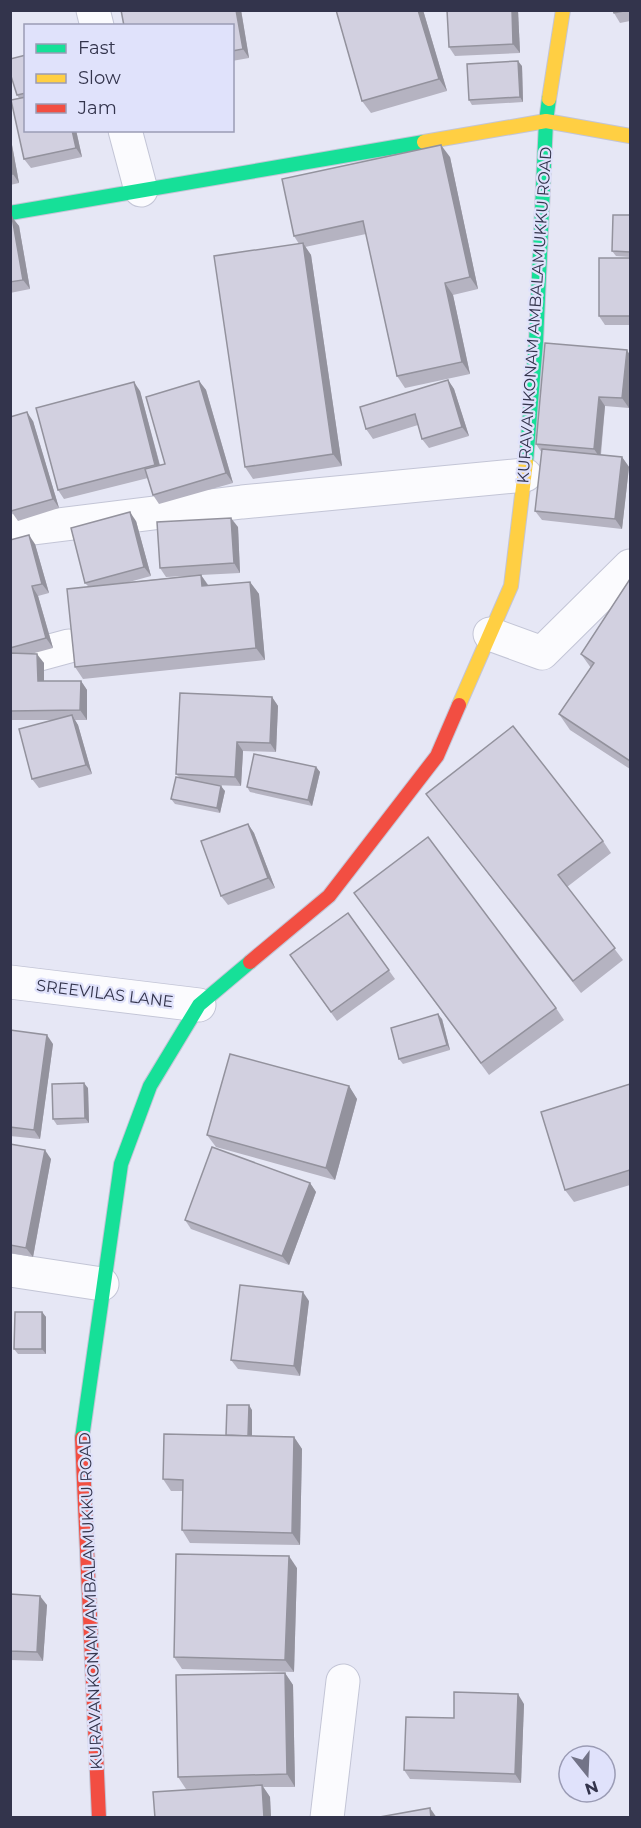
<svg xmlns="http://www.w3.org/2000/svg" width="641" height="1828" font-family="Montserrat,sans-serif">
<rect width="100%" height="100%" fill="#e6e7f5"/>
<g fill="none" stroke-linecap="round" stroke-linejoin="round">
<g stroke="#c3c5d6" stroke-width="35">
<g id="street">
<polyline points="93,10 97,26"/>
<polyline points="125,130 141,190"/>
<polyline points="10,531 242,502 525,475"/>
<polyline points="490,634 542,653 630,566"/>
<polyline points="10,662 69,646"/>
<polyline points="10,982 199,1005"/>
<polyline points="10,1270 102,1284"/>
<polyline points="327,1818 343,1681"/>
</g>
</g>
<g stroke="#c3c5d6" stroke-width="16">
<g id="fast">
<polyline points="10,213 424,142"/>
<polyline points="526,462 536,342 546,121 549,99"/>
<polyline points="82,1438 121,1164 150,1086 199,1005 250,962"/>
</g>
</g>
<g stroke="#c3c5d6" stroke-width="16">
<g id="slow">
<polyline points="549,99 563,10"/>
<polyline points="424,142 546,121 630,136"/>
<polyline points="459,705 511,586 526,462"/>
</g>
</g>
<g stroke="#c3c5d6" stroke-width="16">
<g id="jam">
<polyline points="250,962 329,896 437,756 459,705"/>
<polyline points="82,1438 99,1818"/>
</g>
</g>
<use href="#street" stroke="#fbfbfe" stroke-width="33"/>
<use href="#fast" stroke="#16e098" stroke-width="14"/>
<use href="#slow" stroke="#ffcf43" stroke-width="14"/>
<use href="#jam" stroke="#f24e42" stroke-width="14"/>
</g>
<g fill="#b5b3c1">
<polygon points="241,10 249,58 232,61 232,26"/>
<polygon points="336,10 423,10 447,91 371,113 362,101"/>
<polygon points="518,10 520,53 455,56 449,47"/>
<polygon points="630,10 630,21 620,23 614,13"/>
<polygon points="26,55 26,130 76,130 82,157 31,168 24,159 19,98 17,95"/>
<polygon points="522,66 523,102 472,105 469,100"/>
<polygon points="10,134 19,183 10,185"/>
<polygon points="450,157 478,289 453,295 470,374 405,388 397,376 366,234 305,247 311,255 342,466 253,479 245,467 299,244 294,236"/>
<polygon points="630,215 630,257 616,256 612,251"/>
<polygon points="10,217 19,226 30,289 10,293"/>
<polygon points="630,258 630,325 605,325 599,316"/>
<polygon points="630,355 629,408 605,406 601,455 622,457 629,467 622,529 542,520 535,511 542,453 536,444"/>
<polygon points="448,380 454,389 469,436 429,448 422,439 418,425 373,439 366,429"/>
<polygon points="199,381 206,390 233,483 159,504 153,495 148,478 64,499 58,490 140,391 160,465 165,464"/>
<polygon points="33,421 59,508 18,521 11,511"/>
<polygon points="136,521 151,576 129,582 187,576 166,577 160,568 238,527 240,573 201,575 209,586 250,582 259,594 265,660 83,679 75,667 88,586 85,583"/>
<polygon points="10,540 35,544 49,593 38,596 53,648 31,654 44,663 44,681 81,681 87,690 87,720 75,720 78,725 92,774 39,788 32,779 56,720 10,720"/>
<polygon points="630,579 630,769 570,730 559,714 591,668 581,654"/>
<polygon points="272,697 278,706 276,752 243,751 241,786 213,785 225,791 220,813 175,804 171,799 179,777 176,774"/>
<polygon points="316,767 320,772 312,806 250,792 247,787"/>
<polygon points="426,794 603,841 611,853 567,887 623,960 581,993"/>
<polygon points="248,824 254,833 275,888 228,905 221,896"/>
<polygon points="354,893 556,1008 564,1020 489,1075"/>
<polygon points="348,913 395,979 337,1021 290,955"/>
<polygon points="442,1019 450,1050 403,1064 399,1059"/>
<polygon points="10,1030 53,1044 40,1139 10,1136"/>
<polygon points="630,1084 630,1185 574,1202 565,1190"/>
<polygon points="349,1086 357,1099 335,1180 216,1147 207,1135"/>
<polygon points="88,1088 89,1123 57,1125 53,1119"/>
<polygon points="10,1144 51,1159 33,1257 10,1253"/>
<polygon points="310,1183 316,1192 289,1265 191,1229 185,1220"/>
<polygon points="309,1301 300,1376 238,1369 231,1360"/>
<polygon points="42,1312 46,1317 46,1354 18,1354 14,1349"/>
<polygon points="252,1410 252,1436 294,1437 302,1449 300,1545 190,1543 182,1530 183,1491 171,1491 163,1479 226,1435"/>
<polygon points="297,1568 294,1672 182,1669 174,1657"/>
<polygon points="10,1594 47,1605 43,1661 10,1660"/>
<polygon points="285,1673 293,1685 295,1787 263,1787 270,1797 271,1818 155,1818 217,1788 186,1789 178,1777"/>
<polygon points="524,1704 521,1783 410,1779 404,1770 454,1718"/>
</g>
<g fill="#93929d">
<polygon points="236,10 241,10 249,58 243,49"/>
<polygon points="418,10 423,10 447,91 439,79"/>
<polygon points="512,10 518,10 520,53 513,44"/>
<polygon points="518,61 522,66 523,102 520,97"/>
<polygon points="72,130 76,130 82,157 76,148"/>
<polygon points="10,134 19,183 13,174 10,161"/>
<polygon points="441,145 450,157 478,289 470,277"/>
<polygon points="12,217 19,226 30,289 23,280"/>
<polygon points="303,243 311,255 342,466 333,454"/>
<polygon points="445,283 453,295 470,374 462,362"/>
<polygon points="627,350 630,355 630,388 629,408 622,398"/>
<polygon points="448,380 454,389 469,436 462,427"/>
<polygon points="199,381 206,390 233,483 226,473"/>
<polygon points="134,382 140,391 162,474 155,465"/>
<polygon points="599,397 605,406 600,458 594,449"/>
<polygon points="27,412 33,421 59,508 53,499"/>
<polygon points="622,457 629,467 622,529 615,519"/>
<polygon points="130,512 136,521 151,576 144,567"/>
<polygon points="231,518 238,527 240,573 234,563"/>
<polygon points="29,535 35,544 49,593 42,584"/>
<polygon points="201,575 209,587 202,586"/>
<polygon points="250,582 259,594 265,660 256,648"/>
<polygon points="32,586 38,596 53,648 46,638"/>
<polygon points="37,654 44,663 44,690 38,681"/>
<polygon points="81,681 87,690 87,720 80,710"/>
<polygon points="272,697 278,706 276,752 270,743"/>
<polygon points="72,715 78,725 92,774 86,765"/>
<polygon points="237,742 243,751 241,786 235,777"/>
<polygon points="316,767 320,772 312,806 308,800"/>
<polygon points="221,786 225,791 220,813 217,808"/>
<polygon points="248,824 254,833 275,888 268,878"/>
<polygon points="438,1014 442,1019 450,1050 447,1045"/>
<polygon points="47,1035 53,1044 40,1139 34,1130"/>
<polygon points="84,1083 88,1088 89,1123 85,1118"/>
<polygon points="349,1086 357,1099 335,1180 326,1168"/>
<polygon points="45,1150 51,1159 33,1257 26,1248"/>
<polygon points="310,1183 316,1192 289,1265 282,1256"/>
<polygon points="303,1292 309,1301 300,1376 294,1366"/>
<polygon points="42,1312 46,1317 46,1354 42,1349"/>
<polygon points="249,1405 252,1410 252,1445 248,1440"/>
<polygon points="294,1437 302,1449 300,1545 292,1533"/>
<polygon points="289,1556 297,1568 294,1672 285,1660"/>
<polygon points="40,1596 47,1605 43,1661 37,1652"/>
<polygon points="285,1673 293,1685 295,1787 287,1774"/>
<polygon points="518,1694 524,1704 521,1783 515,1774"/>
<polygon points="262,1785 270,1797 271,1818 264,1818"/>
<polygon points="430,1808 437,1818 431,1818"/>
</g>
<g fill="#d2d0e0" stroke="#93929d" stroke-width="1.5">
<polygon points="121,10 236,10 243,49 232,51 232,26 124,26"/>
<polygon points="336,10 418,10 439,79 362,101"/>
<polygon points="447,10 512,10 513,44 449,47"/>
<polygon points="613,10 629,10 614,13"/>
<polygon points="26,55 26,93 17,95 10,73 10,59"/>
<polygon points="518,61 520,97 469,100 467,64"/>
<polygon points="26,97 26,130 72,130 76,148 24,159 11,100"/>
<polygon points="441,145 470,277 445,283 462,362 397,376 363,221 294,236 282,179"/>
<polygon points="10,161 13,174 10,174"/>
<polygon points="613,215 630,215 630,252 612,251"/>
<polygon points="10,217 12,217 23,280 10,282"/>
<polygon points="303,243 333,454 245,467 214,256"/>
<rect x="599" y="258" width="31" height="58"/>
<polygon points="545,343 627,350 622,398 599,397 594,449 536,444"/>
<polygon points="448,380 462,427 422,439 415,414 366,429 360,407"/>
<polygon points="199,381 226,473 153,495 145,469 165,464 146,397"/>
<polygon points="134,382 155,465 58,490 36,408"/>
<polygon points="27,412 53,499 11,511 10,417"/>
<polygon points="542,449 622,457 615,519 535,511"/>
<polygon points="130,512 144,567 85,583 71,528"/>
<polygon points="231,518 234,563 160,568 157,522"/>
<polygon points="29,535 42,584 32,586 46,638 10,648 10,540"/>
<polygon points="201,575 202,586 250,582 256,648 75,667 67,589"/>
<polygon points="630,579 630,761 559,714 594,663 581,654"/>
<polygon points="10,653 37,654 38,681 81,681 80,710 10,711"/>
<polygon points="180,693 272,697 270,743 237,742 235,777 176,774"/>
<polygon points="72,715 86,765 32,779 19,729"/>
<polygon points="513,726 603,841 558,875 615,948 573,981 426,794"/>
<polygon points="254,754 316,767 308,800 247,787"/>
<polygon points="176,777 221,786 217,808 171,799"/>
<polygon points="248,824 268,878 221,896 201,841"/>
<polygon points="428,837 556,1008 481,1063 354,893"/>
<polygon points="348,913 389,970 331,1012 290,955"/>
<polygon points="438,1014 447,1045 399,1059 391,1028"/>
<polygon points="10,1030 47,1035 34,1130 10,1127"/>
<polygon points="230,1054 349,1086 326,1168 207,1135"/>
<polygon points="84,1083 85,1118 53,1119 52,1084"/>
<polygon points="630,1084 630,1170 565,1190 541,1112"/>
<polygon points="10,1144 45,1150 26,1248 10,1245"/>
<polygon points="212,1147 310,1183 282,1256 185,1220"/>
<polygon points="240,1285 303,1292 294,1366 231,1360"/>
<polygon points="15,1312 42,1312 42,1349 14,1349"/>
<polygon points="227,1405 249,1405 248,1436 226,1435"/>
<polygon points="164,1434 294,1437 292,1533 182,1530 183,1480 163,1479"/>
<polygon points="176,1554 289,1556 285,1660 174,1657"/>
<polygon points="10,1594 40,1596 37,1652 10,1651"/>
<polygon points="285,1673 287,1774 178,1777 176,1675"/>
<polygon points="454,1692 518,1694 515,1774 404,1770 406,1717 454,1718"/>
<polygon points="262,1785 264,1818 155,1818 153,1792"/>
<polygon points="430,1808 431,1818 374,1818"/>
</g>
<g text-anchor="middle" stroke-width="4.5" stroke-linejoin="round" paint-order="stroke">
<g font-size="16" fill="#33344c" stroke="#e0e2fb">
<text transform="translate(534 315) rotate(-86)" y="6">KURAVANKONAM AMBALAMUKKU ROAD</text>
<text transform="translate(105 993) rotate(7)" y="6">SREEVILAS LANE</text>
<text transform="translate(90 1601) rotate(-92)" y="6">KURAVANKONAM AMBALAMUKKU ROAD</text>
</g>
</g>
<rect width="641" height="1828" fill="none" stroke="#33344c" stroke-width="24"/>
<rect x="24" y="24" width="210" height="108" fill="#e0e2fb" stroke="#9b9cb5" stroke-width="1.5"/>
<rect x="36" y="44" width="30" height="9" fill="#16e098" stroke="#9b9cb5" stroke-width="1.5"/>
<text x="78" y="54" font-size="18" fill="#33344c">Fast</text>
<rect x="36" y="74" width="30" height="9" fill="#ffcf43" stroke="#9b9cb5" stroke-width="1.5"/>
<text x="78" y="84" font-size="18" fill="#33344c">Slow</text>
<rect x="36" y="104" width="30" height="9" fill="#f24e42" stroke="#9b9cb5" stroke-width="1.5"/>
<text x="78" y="114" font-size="18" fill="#33344c">Jam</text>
<g transform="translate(587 1774) rotate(162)"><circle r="28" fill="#e0e2fb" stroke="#9b9cb5" stroke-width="1.5"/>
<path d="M0-4.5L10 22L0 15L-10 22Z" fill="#727387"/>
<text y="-9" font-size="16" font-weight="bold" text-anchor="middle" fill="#33344c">N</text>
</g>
</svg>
